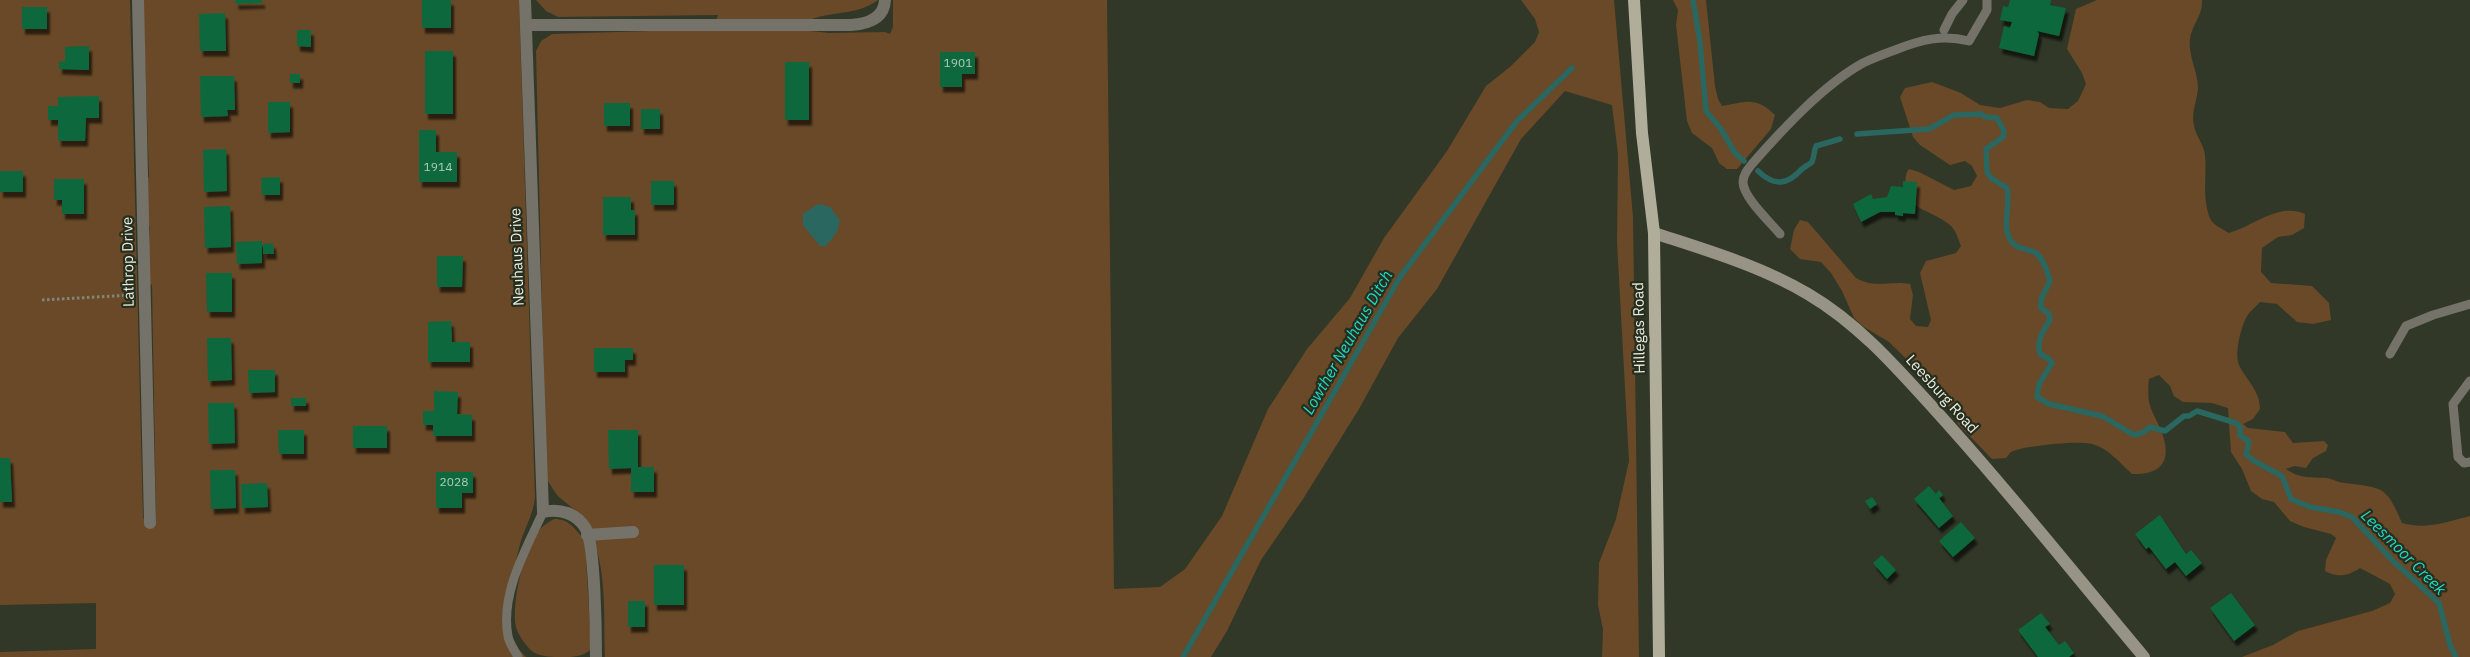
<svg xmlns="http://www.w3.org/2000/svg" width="2470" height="657" font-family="'IBM Plex Sans',sans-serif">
<defs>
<filter id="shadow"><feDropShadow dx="3" dy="5.5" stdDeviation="1" flood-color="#0009"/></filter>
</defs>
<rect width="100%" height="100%" fill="#313827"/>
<g fill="#694927">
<path d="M0,0H130L143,517L145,522L154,523L156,519L152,285L147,282L150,228L145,209L144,180L149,177L143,0H519L535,496C534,513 525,527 520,544C512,574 508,604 506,636L526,657H0V652L96,649V603L0,605Z"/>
<path d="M536,0H878C856,17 826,10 803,23L801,30L829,33L885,32L890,34L893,27V0H1107L1114,589L1160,587L1185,569L1222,516L1268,409L1307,349L1350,298L1384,238L1447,151L1486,86L1511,66L1535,42L1539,32L1535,19L1521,0H1614L1633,217L1639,657H1602L1603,629L1598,605L1599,563L1616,519L1629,461L1617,242L1618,154L1612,105L1565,91L1521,139L1437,289L1398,338L1359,409L1303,499L1261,560L1227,631L1211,657H605C603,611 609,557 582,518C575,509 567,504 559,497C554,492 550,484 546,478L536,51L541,41L552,34L713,29L718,15L558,17L546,11Z"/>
<path d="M1673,0H1706L1715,86L1718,99L1722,106C1747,102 1755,96 1775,115L1771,129L1737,169H1727L1719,163L1712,148L1692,133L1687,121L1676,25L1678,10Z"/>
<path d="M2097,0H2202C2203,16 2192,24 2190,39C2188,56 2198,72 2198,88C2197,101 2191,113 2194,126C2196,136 2204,145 2205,155C2207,176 2202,195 2209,216C2212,225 2221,228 2229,233C2253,226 2280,202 2305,214L2304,228L2292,235L2278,237L2262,248L2261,272L2271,283L2312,286L2329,303L2331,320L2313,324L2297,322L2277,304L2260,302C2256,307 2250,311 2247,316C2241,327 2234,353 2239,365C2246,380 2260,390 2260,409L2253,419L2243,424L2248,428L2285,432L2293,443L2324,441L2328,445L2326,451L2313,458L2306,468L2294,466L2286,469C2300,479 2311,477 2327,478C2333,479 2339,483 2345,483C2384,488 2386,486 2402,523C2426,530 2446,522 2470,516V657H2242L2273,645L2298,631L2372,611L2390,603L2395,594L2390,584L2360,568C2348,576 2338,578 2325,571L2326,560L2336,538L2331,534L2304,527L2290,521L2274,502L2262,499L2251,491L2242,469L2231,452L2228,408L2212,403L2183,402L2174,396L2170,386L2159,375L2149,379C2148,387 2148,394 2149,402C2152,415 2161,426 2164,439C2171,466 2156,475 2132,474C2120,463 2108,448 2092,444C2079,440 2022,446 2011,452C2009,454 2008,456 2006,458L1992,459L1958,424L1950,408L1933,385L1889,342L1864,327L1854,318L1842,291L1831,273L1821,262L1800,259L1790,249L1794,230L1800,220L1808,222L1856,278C1874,289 1891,280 1910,284L1913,295L1910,319L1916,326L1928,327L1931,320L1920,273L1926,261L1956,253L1961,246C1958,239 1956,230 1950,225C1935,211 1903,209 1905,184C1906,178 1905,174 1909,169L1919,172L1954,190L1971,186L1977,176L1972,166L1965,161L1950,165L1920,145L1913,137L1900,97L1905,88L1932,82L1961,93L1980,105L2000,108L2027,100L2040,102L2049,108L2068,109L2078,101L2086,84L2082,73L2067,49L2076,9Z"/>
<path d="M554,519C571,519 573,529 585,539L591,649C583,657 573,657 563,657C552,657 542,657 533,652C526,646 518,635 516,627C511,606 523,555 534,537C539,529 546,523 554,519Z"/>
</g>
<polygon fill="#296760" points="818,204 830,207 840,220 837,232 826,246 820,246 803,225 803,214"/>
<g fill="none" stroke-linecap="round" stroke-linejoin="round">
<g stroke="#296760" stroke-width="5.5">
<polyline points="1693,0 1700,42 1706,111 1721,129 1735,153 1744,161"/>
<path d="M1857,134L1929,129L1954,115L1981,114L1985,117L1997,118L2004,131L2003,137L1986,149L1987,172L1991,178L2007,188C2011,204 2001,227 2011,241C2017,250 2028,248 2036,253C2044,259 2047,272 2050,281L2041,299V308L2049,314L2050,320C2043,331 2036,340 2040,354L2049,359L2052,363L2039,384L2037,397L2049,404L2102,416L2134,435L2144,432L2150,427L2165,431L2184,416H2189L2197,411L2236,423L2240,427V435L2249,442L2246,454L2254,461L2282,476L2291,499L2310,507L2339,512L2352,517L2394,562L2439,603L2450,645L2456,657"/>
<path d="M1758,171C1775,187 1787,185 1802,169C1805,166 1809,165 1812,162C1814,157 1814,151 1816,146L1840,139"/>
<polyline points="1183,657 1400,277 1517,121 1572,68"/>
</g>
</g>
<g fill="#0c693c" filter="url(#shadow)">
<polygon points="235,0 262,0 262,3 236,4"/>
<rect x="422" y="0" width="29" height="28"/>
<polygon points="2010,0 2051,0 2050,5 2066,8 2059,36 2037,31 2039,34 2034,56 1999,48 2004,26 2010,28 2012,22 2000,20 2003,6 2008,7"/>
<rect x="22" y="7" width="25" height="22"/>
<polygon points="225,13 226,51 200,51 199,14"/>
<polygon points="297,30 311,30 311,47 297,46"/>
<polygon points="89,46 89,70 59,69 59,62 65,61 65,47"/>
<rect x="425" y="51" width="28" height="63"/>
<polygon points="940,52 975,52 975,74 962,74 962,87 940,87"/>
<rect x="785" y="62" width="24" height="58"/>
<rect x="290" y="74" width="10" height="9"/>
<polygon points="200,76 234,76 235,110 227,110 228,116 201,117"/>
<polygon points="99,96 99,118 86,118 85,141 58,141 58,120 48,120 48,106 58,106 58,97"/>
<polygon points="268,102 290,102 290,132 268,133"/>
<rect x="604" y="103" width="26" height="23"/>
<rect x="641" y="109" width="19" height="20"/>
<polygon points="419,130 436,130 436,152 457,152 457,182 419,182"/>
<polygon points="226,149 227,191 204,192 203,150"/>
<rect x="0" y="171" width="23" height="21"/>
<polygon points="280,177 280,195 262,195 261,178"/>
<polygon points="54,179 84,179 84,214 62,214 62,200 54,200"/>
<rect x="651" y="181" width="23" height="24"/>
<polygon points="1903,181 1917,182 1915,214 1903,213 1903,216 1895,215 1895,212 1880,212 1861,222 1853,204 1871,194 1873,199 1887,197 1891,186 1903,187"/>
<polygon points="603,197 631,197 631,210 635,210 635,235 603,235"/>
<polygon points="230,206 231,247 205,248 204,207"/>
<polygon points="262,241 262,263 237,264 236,242"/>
<polygon points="273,243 274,254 263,254 263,244"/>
<polygon points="437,256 463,256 462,287 437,287"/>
<polygon points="206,273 232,273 232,312 207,312"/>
<polygon points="451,321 452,342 470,342 470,362 428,362 428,322"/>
<polygon points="207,338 231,338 232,380 208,381"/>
<polygon points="594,348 633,348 633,360 625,360 625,372 594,372"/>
<polygon points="248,370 275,370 275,392 249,393"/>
<polygon points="434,391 458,392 457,414 472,415 472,436 433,436 433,425 423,425 423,411 434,411"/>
<rect x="291" y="398" width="15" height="8"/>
<polygon points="208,403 234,403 235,443 209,444"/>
<rect x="353" y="426" width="34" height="22"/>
<polygon points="278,430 304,430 304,454 279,454"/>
<polygon points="608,430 638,430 638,467 654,467 654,492 631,492 631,468 609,469"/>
<polygon points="0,458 10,458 12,502 0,502"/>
<polygon points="210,470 235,470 236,508 211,509"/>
<polygon points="436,472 473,472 473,493 462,493 462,508 436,508"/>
<polygon points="267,483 268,507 242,508 241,484"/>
<polygon points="1929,486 1936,494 1939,490 1943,495 1939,498 1953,516 1939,528 1914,499"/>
<polygon points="1872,497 1877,504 1870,509 1865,501"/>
<polygon points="2160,515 2186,554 2191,550 2202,563 2186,576 2175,562 2166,569 2149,547 2146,549 2135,534"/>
<polygon points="1961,522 1975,538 1953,557 1939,541"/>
<polygon points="1882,555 1896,570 1887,579 1873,563"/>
<rect x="654" y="565" width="30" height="40"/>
<polygon points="2231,593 2255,625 2234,641 2210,608"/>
<rect x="628" y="601" width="17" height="26"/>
<polygon points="2041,613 2050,624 2045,627 2059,645 2065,641 2074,653 2069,657 2038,657 2018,630"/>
</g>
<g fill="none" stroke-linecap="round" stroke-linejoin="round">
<polyline stroke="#808678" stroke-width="3" stroke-dasharray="2.5 2.5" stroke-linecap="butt" points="42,300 132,295"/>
<g stroke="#747269" stroke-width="9">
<polyline points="1944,30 1952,14 1963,0"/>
<path d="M1780,234C1770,222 1743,197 1743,182C1743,175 1748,169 1752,164C1782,130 1823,85 1863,63C1873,58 1884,54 1895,50C1920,40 1942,34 1969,41L1987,10V0"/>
<polyline points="2390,354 2406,326 2433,315 2470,304"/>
<polyline points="2470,381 2453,404 2458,457 2464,463 2470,462"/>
<path d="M518,657C515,651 509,643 508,636C500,594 526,549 543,512"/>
</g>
<g stroke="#747269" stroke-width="12">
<polyline points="138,0 150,523"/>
<path d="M525,0L543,512C559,508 577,513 586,529C595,546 596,634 596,657"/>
<path d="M526,25H851C867,24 884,19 885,0"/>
<polyline points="587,535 633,532"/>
</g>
<path stroke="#979385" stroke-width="12" d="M1654,233C1706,250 1761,266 1808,294C1859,324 1897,368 1936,411C2009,491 2075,575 2144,657"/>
<polyline stroke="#b1ad9b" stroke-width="12" points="1634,0 1642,133 1654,233 1659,657"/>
</g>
<g text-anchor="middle" stroke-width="4.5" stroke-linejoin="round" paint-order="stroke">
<g font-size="12" fill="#b2cdb9">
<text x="958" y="67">1901</text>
<text x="438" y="171">1914</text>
<text x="454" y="486">2028</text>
</g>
<g font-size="15" fill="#e9eee3" stroke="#272e1d">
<text transform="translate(517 257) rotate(-92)" y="5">Neuhaus Drive</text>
<text transform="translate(128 262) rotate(-91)" y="5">Lathrop Drive</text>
<text transform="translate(1639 328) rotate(-91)" y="5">Hillegas Road</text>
<text transform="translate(1942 394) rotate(48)" y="5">Leesburg Road</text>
</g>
<g font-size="16" font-style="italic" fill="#1bdbca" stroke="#272e1d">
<text transform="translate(1347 342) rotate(-60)" y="6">Lowther Neuhaus Ditch</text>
<text transform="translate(2404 552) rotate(45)" y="6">Leesmoor Creek</text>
</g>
</g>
</svg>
